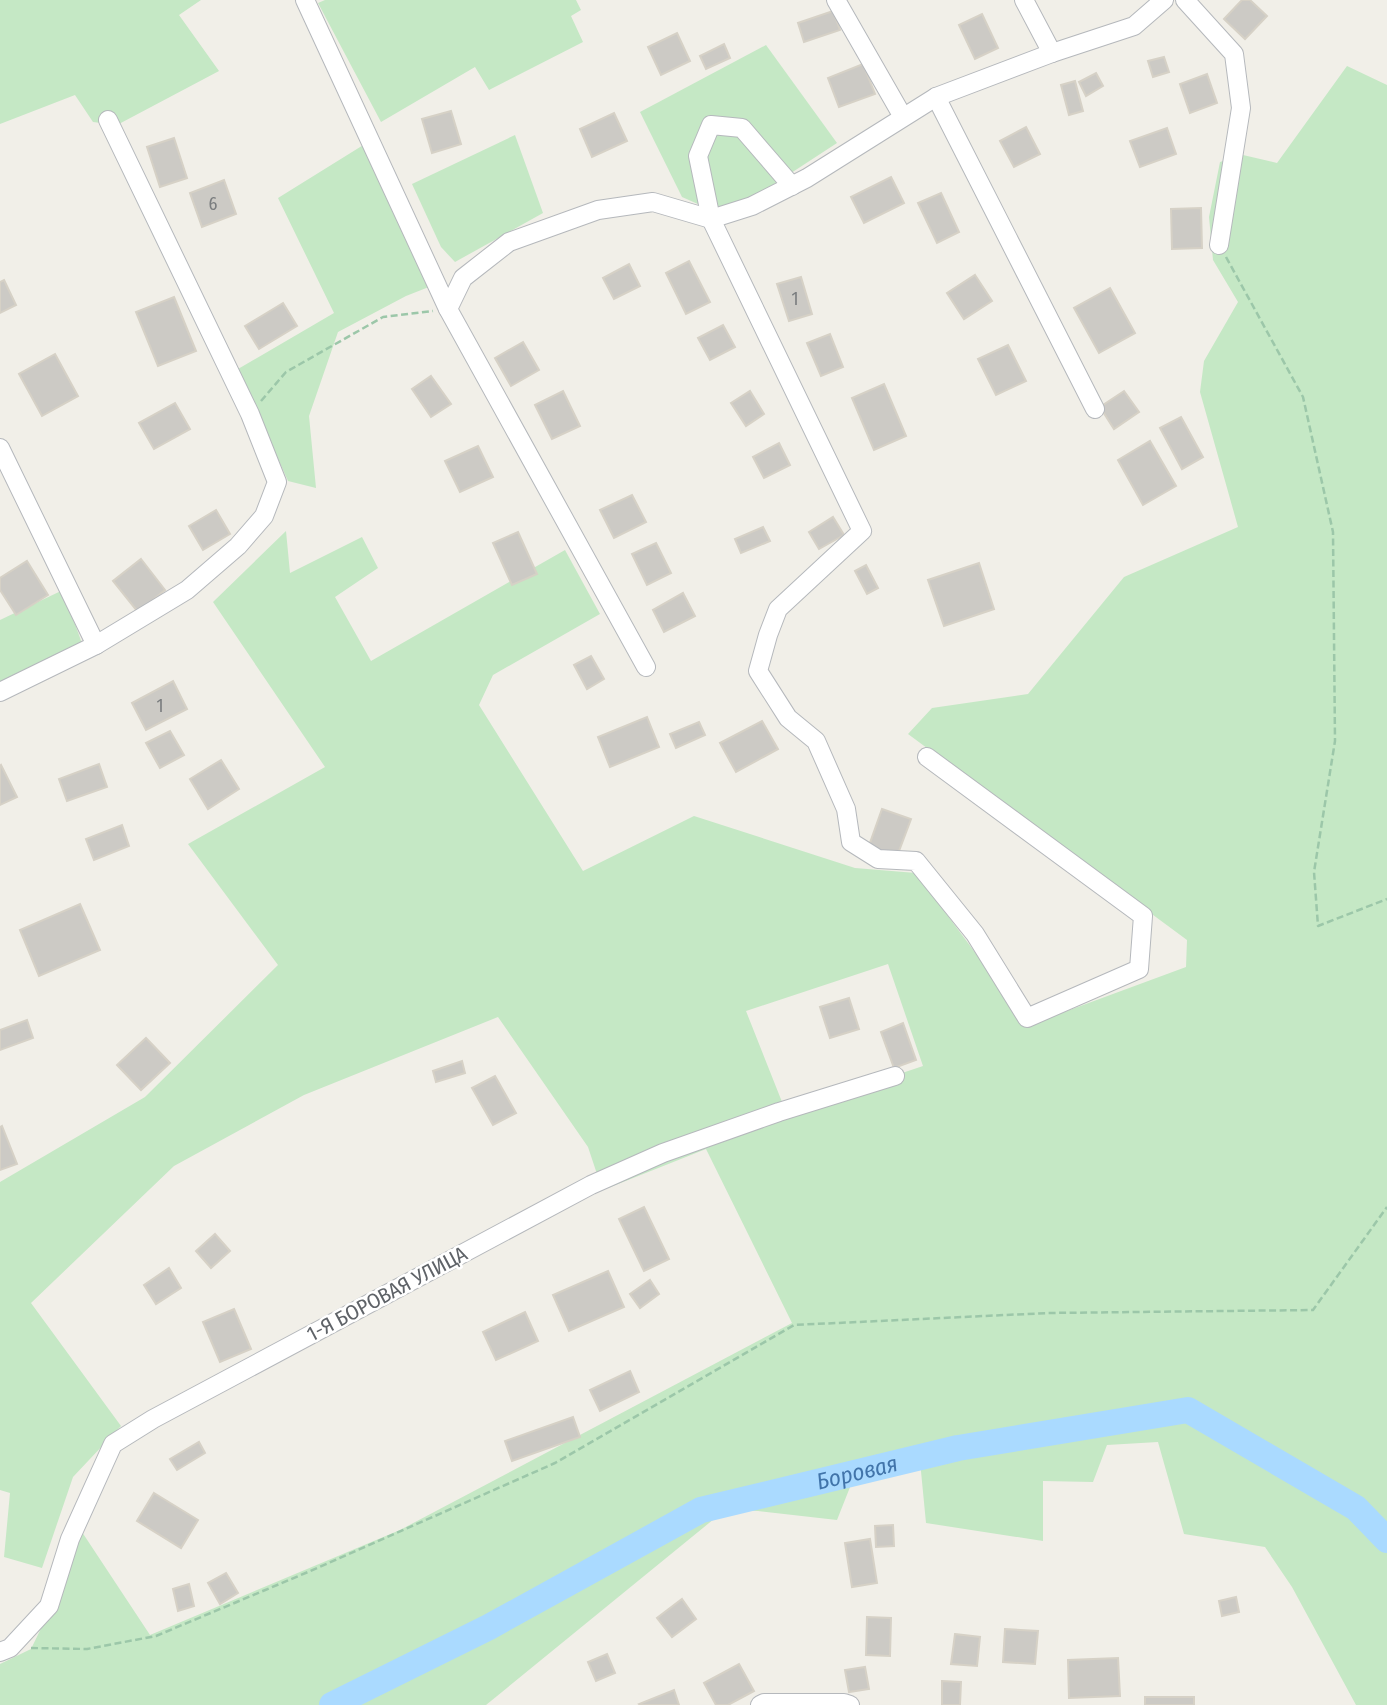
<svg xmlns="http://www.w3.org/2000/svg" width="1387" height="1705" font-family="'Fira Sans Condensed',sans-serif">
<rect width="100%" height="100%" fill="#f1efe8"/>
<g fill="#c5e8c5" fill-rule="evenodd">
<polygon points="0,0 201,0 179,15 219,71 117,125 93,122 75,95 0,124"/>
<polygon points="325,0 576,0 581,10 571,16 583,42 489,90 475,67 381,122 318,3"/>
<polygon points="766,45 837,143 725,216 682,197 640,112"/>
<path d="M1347,66L1387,85V1705H1356L1292,1587L1265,1547L1184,1534L1158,1442L1107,1445L1093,1482L1043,1481V1541L926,1523L920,1461L856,1472L837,1520L758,1511L725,1510L486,1705H0V1664L31,1649L67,1575L78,1526L150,1635L400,1530L792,1323L706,1149L608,1188L597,1174L588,1147L498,1017L304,1095L174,1166L31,1303L121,1426L73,1477L42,1568L4,1557L10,1493L0,1490V1182L145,1097L278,965L188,844L325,767L213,602L286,531L290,573L362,537L378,568L335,597L371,661L565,550L600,614L493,675L479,705L583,871L694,816L855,868L916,873L1029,1025L1186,967L1187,940L908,734L932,708L1028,694L1124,577L1238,527L1200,392L1204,361L1238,302L1213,260L1209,217L1220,162L1243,155L1277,163ZM888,964L923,1066L786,1112L746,1011Z"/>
<polygon points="515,135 543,213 455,262 441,247 412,184"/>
<polygon points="373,139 439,283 406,296 338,332 309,416 316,488 288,481 238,369 334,313 278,198"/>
<polygon points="63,590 85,652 0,695 0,620"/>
</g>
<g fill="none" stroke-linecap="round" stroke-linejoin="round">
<path stroke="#aadaff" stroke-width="26" id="s1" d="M332,1705L489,1627L701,1510L958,1448L1188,1410L1356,1508L1387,1540"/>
</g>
<g fill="#cccac5" stroke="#d6d1c6" stroke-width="2">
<polygon points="1242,0 1250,0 1267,16 1245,39 1224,19"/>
<polygon points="833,11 840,30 804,42 798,23"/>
<polygon points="982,14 998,48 975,59 959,25"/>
<polygon points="677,33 690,61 661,75 648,47"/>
<polygon points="724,44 730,58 706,69 700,56"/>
<polygon points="1164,57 1169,72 1153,77 1148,61"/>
<polygon points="863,64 875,94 839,107 828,78"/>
<polygon points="1096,73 1103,86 1086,96 1079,82"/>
<polygon points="1207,74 1217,103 1190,113 1180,84"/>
<polygon points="1075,81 1083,111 1069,115 1061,85"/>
<polygon points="451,111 461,144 432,153 422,119"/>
<polygon points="614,113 627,141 592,157 580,129"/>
<polygon points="1026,127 1040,154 1014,167 1000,141"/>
<polygon points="1167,128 1176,154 1140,167 1130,141"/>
<polygon points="174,138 187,178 160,187 147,147"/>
<polygon points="891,177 904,203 864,223 851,197"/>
<polygon points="224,180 236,214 202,227 190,193"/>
<polygon points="941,193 959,232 937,243 918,203"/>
<polygon points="1201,208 1202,248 1172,249 1171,209"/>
<polygon points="689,261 710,302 686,314 666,273"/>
<polygon points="629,264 640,286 614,299 603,278"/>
<polygon points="975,275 992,301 964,319 947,293"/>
<polygon points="801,277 812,314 789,321 777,284"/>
<polygon points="4,280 16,305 0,313 0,282"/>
<polygon points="1110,288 1135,333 1099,353 1074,308"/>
<polygon points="174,297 196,351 158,366 136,312"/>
<polygon points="283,303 297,326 259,349 245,326"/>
<polygon points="723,325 735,347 710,360 698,338"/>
<polygon points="830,334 843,367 821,376 807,343"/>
<polygon points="523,342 539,370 511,386 495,358"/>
<polygon points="1008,345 1026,381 996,395 978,359"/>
<polygon points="55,354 78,396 42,416 19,374"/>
<polygon points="431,376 451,404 431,417 412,389"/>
<polygon points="884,384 906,436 874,450 852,398"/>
<polygon points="563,391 580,426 552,439 535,405"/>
<polygon points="750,391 764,414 746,426 731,403"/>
<polygon points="1124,391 1139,412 1114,429 1100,407"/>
<polygon points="175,403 190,429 154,449 139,423"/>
<polygon points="1181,417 1203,457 1182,469 1160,428"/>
<polygon points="1150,441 1176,486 1143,505 1118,460"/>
<polygon points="779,443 790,465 764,478 753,457"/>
<polygon points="478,446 493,477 460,492 445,461"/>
<polygon points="632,495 646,522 614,538 600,510"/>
<polygon points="216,510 230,534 203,550 189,526"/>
<polygon points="833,517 844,535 819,549 809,532"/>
<polygon points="763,527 770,541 741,553 735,539"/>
<polygon points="518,532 537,574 512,585 493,543"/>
<polygon points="656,543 671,573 647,585 632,554"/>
<polygon points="141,559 165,590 138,612 113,581"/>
<polygon points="27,561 48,595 16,615 0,590 0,578"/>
<polygon points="979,563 994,609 944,626 928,580"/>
<polygon points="866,565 878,588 867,594 855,571"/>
<polygon points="683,593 695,616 664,632 653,610"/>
<polygon points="591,656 604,679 587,689 574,665"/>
<polygon points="173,681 187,709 146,730 132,703"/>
<polygon points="647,717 659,747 610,767 598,737"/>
<polygon points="762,721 778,749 736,772 720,743"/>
<polygon points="699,722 705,735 676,748 670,734"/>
<polygon points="170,731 184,755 160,768 146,743"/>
<polygon points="221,760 239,789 208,809 190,779"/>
<polygon points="99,764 107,787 67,801 59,779"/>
<polygon points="1,765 17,797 0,805 0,766"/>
<polygon points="882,809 911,819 893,867 865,857"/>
<polygon points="122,825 129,846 94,860 86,839"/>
<polygon points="80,904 100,950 39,976 20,930"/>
<polygon points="849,998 859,1029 830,1038 820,1007"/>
<polygon points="27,1020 33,1038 0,1050 0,1030"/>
<polygon points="903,1023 916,1060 894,1068 881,1032"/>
<polygon points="146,1038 170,1063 141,1090 117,1065"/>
<polygon points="462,1061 465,1073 436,1082 433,1071"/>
<polygon points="495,1076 516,1113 493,1125 472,1088"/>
<polygon points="2,1126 17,1164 0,1170 0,1127"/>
<polygon points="644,1207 669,1259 644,1271 619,1219"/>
<polygon points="215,1234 230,1251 211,1268 196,1251"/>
<polygon points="169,1268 181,1288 156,1304 144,1285"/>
<polygon points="608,1271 624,1307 569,1331 553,1295"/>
<polygon points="650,1280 659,1294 640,1308 630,1294"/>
<polygon points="234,1309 251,1349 220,1362 203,1322"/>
<polygon points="525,1312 538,1341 496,1360 483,1332"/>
<polygon points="630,1371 639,1392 600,1411 590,1390"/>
<polygon points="573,1417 580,1437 512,1461 505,1441"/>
<polygon points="199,1442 205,1453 177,1470 170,1459"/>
<polygon points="154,1493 198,1520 181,1548 137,1521"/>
<polygon points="893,1525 894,1546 876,1547 875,1526"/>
<polygon points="870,1539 877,1583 852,1587 845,1543"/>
<polygon points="226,1573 238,1593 220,1604 208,1583"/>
<polygon points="189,1584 194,1606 178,1611 173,1589"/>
<polygon points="1236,1597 1239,1612 1222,1616 1219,1601"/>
<polygon points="682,1599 696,1619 672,1637 657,1618"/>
<polygon points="867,1617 891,1618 890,1656 866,1655"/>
<polygon points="1005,1629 1038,1631 1035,1664 1003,1662"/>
<polygon points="955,1634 980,1637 977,1666 951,1664"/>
<polygon points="607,1654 615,1673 596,1681 588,1662"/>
<polygon points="1118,1658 1120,1696 1069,1698 1068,1660"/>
<polygon points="739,1664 754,1691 728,1705 716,1705 704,1683"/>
<polygon points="865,1667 869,1689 849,1692 845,1670"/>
<polygon points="942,1681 961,1682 960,1705 942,1705"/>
<polygon points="674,1690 679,1705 640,1705 639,1704"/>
<rect x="1145" y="1697" width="49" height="8"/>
</g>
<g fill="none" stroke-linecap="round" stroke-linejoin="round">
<g stroke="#b5b8bc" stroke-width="20">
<g id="minor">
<polyline points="305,0 448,309"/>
<polyline points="836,0 903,117"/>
<polyline points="1024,0 1052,53"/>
<polyline points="1185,0 1234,54 1241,108 1219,245"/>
<polyline points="936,97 1095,409"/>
<polyline points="792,186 742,128 711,125 698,156 711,219 862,531 778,609 768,635 758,671 788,718 816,741 846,809 851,842 878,859 916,861 975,934 1027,1018 1139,969 1143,916 927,757"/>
<polyline points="0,448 96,645"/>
<polyline points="646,667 448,309 463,278 509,242 598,210 653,202 711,219 752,206 807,178 936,97 1052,53 1134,26 1164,0"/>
<polyline points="0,692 96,645 187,590 238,546 264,516 277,482 250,414 108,120"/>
<polyline points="0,1652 10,1648 49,1606 70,1539 113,1444 153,1419 591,1185 663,1153 779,1112 895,1076"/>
<polyline points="760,1705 764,1703 844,1703 850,1705"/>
</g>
</g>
<g stroke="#9cc7a9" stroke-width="2.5" stroke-dasharray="7 3.5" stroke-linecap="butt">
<polyline points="1226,257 1303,397 1333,532 1335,741 1314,872 1318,926 1387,899"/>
<polyline points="261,401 286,372 383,317 433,311"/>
<polyline points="31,1648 87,1649 156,1636 308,1572 555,1463 794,1325 1048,1313 1313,1310 1387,1207"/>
</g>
<use href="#minor" stroke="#fff" stroke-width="18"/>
</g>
<g text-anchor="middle" stroke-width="5" stroke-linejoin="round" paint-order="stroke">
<g font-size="18" fill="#7a7d7f">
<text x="213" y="210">6</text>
<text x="795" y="305">1</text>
<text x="160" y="712">1</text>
</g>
<g font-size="21" fill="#5f6368" stroke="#fff">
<text transform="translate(387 1294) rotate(-28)" y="7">1-Я БОРОВАЯ УЛИЦА</text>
</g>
<g font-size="23" font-style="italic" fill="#4174aa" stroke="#fff">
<text dy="8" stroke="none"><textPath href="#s1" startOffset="578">Боровая</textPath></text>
</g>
</g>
</svg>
